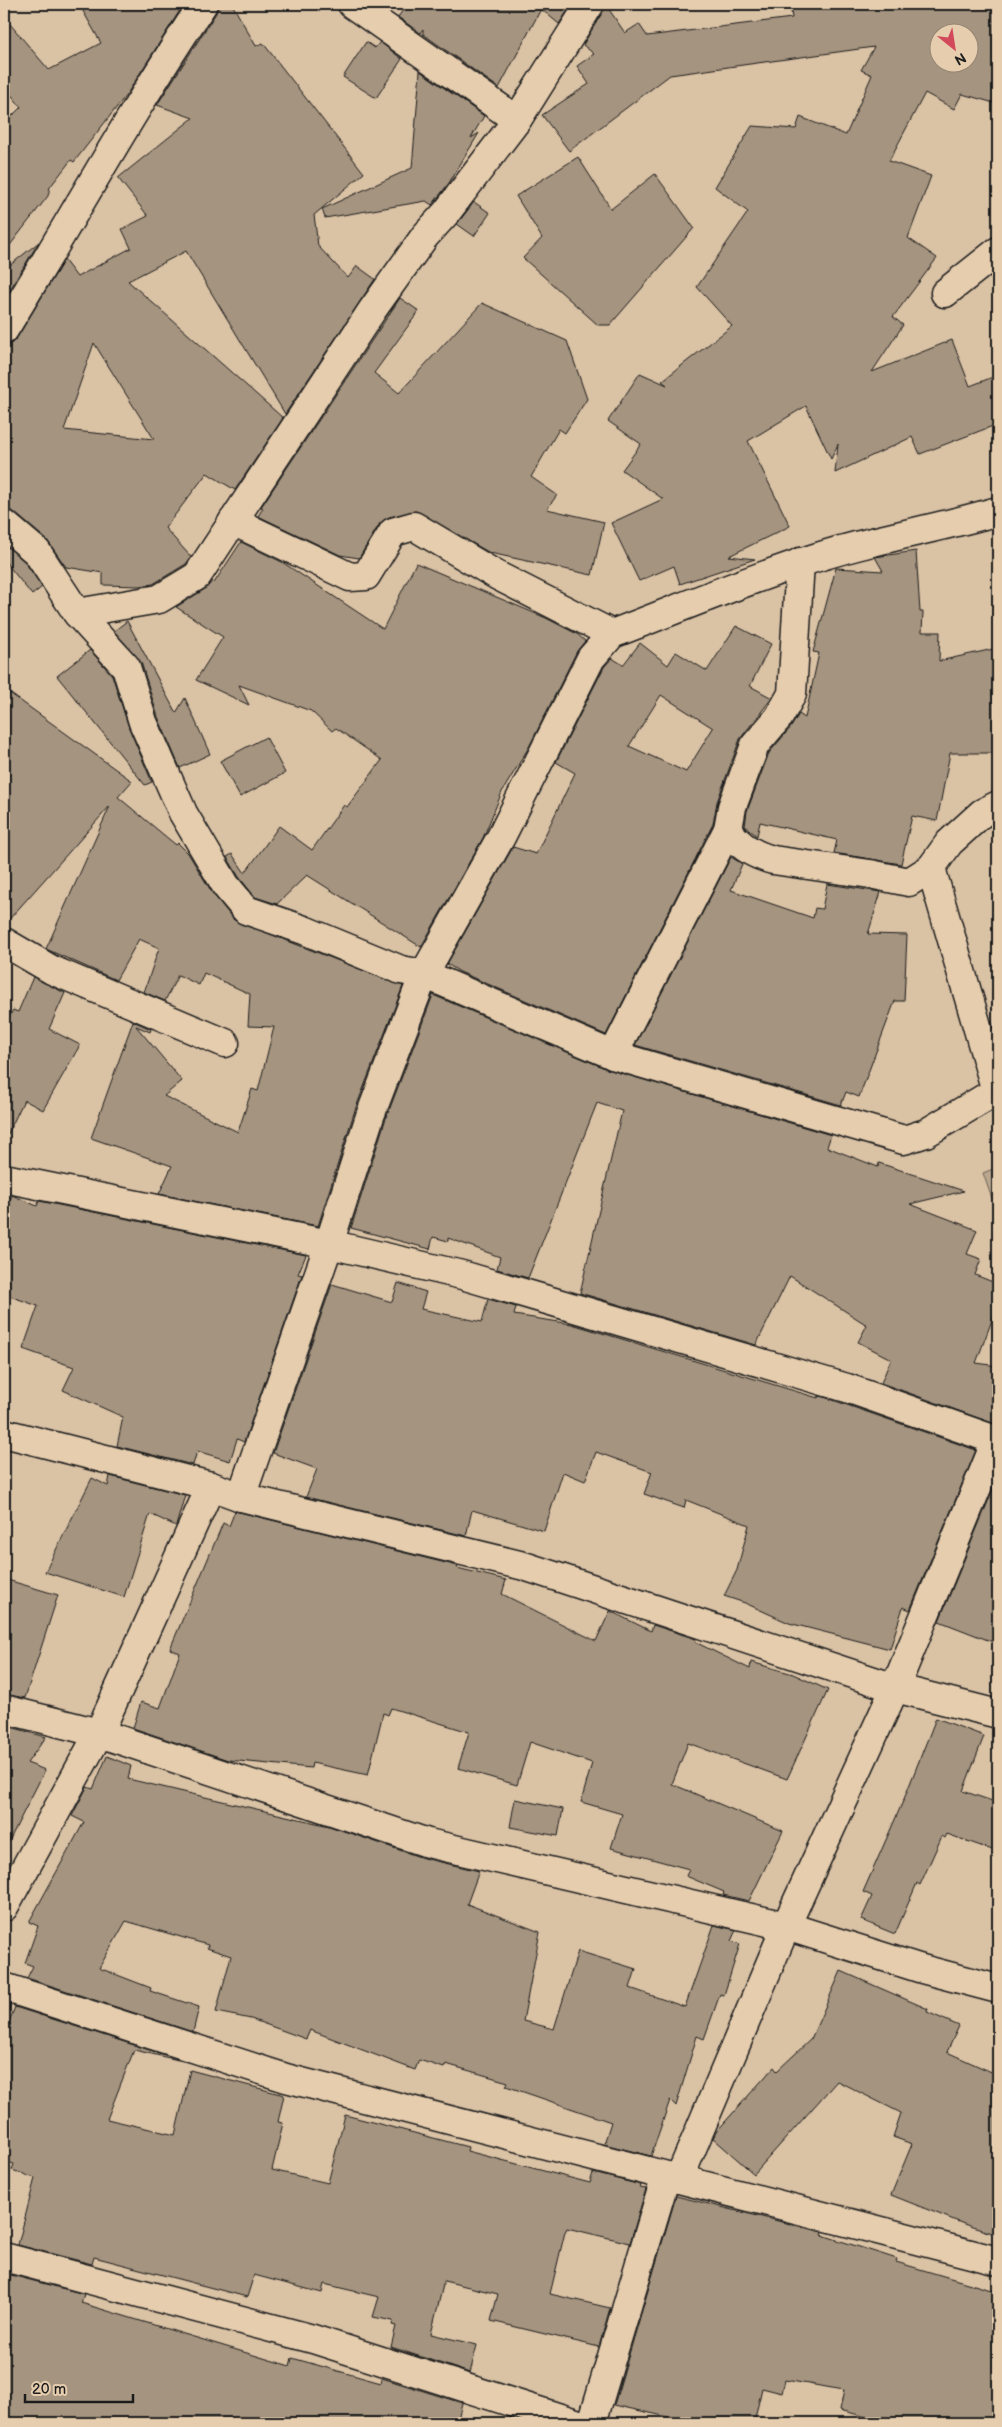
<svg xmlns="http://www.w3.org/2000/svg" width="1002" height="2427" font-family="'Balsamiq Sans',sans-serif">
<rect width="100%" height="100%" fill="#dac2a5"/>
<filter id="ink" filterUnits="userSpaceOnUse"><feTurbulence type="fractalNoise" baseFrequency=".02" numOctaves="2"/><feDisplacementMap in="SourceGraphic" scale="10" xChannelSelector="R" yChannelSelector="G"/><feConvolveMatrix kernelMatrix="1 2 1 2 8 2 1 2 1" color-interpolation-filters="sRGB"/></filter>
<g filter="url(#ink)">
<polygon fill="#baa78e" stroke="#6b6255" points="998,1167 998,1216 983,1173"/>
<g fill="#a5947f" stroke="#1c1c1c" fill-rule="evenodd">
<polygon points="79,4 184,4 127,94 74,162 71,160 50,187 48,196 4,253 4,124 21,107 4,86 4,17 49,70 101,43"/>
<path d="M218,4H232L256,46L263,43L364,173L314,215L318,246L348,278L357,266L375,279L285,414L186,251L128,281L283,418L235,490L207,473L165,528L191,557L186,564L153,584L140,586L103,585V573L66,567L47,540L14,512L4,509V346L12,343L17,338L64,260L77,277L131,248L122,229L148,216L118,178L193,118L157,105L216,13ZM94,343L154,439L64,430Z"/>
<polygon points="407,4 572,4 559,24 541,9 499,88 423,34 423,29 420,33 398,17"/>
<path d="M790,4H998V104L962,94L954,109L925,93L889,161L931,176L908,238L937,258L893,317L903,325L872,372L952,340L970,386L998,375V424L920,454L912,437L835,473L838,444L831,459L806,406L748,441L790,526L729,556L755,559L680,584L674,566L639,581L611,523L663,499L622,470L641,444L608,421L640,373L667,385L662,381L732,326L697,287L748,212L715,187L752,126L796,129L800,117L846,135L872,75L861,70L874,47L670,75L569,151L542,115L589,84L577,66L594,54L583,45L606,5L625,33L639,24L647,36L792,18ZM940,32H970V62H940Z"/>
<polygon points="366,42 375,48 380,42 402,59 376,98 343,77"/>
<polygon points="420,71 484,116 471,138 479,133 449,183 432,205 426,201 325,218 322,209 412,168"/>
<polygon points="578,157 611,209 655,174 694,228 610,325 598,325 523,258 542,238 516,196"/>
<polygon points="474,202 490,213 474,236 457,224"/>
<polygon points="39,242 15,281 4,300 4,270"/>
<polygon points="400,298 419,311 374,373 399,393 482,303 567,341 587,399 565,433 559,429 531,477 557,495 547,509 604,522 592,575 490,553 416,511 389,517 380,523 359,558 340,555 258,516 263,508 261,507"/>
<polygon points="241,542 282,562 383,629 416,563 546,618 577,634 585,641 577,651 529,747 502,792 483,838 421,947 307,875 277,904 255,897 239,877 227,857 232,854 245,873 279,826 312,850 344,805 347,807 382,760 336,728 332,731 311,711 239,685 249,705 196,680 223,637 176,607 205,589 212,581 214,583"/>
<polygon points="4,544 25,562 42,587 32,595 4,560"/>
<polygon points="916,551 920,612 923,612 922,632 940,632 939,661 998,648 998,753 950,753 937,821 912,816 901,864 834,853 837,840 760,822 757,836 745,826 747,811 769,753 791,727 799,714 805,718 819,653 813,652 836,568 883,571 875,557"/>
<polygon points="127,621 176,713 185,698 210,754 180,768 158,717 141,662 114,631"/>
<path d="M736,626L771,644L750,686L772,698L740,739L717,802L713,824L606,1035L460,972L447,964L513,847L536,854L575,773L556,762L604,667L612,658L623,665L640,643L668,665L676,652L707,671ZM661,695L713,728L686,772L629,746Z"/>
<polygon points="90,650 112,675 129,728 152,782 145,785 57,676"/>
<polygon points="4,689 132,781 118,797 176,845 178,843 188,853 213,894 234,920 403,986 355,1110 318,1226 159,1194 172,1166 91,1138 133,1021 151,1029 150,1032 136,1026 182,1081 164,1096 238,1132 252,1089 258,1091 274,1027 248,1026 250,994 204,973 199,985 178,975 165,1001 144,992 159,948 139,939 116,980 46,949 110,806 4,925"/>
<polygon points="266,737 285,773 240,797 220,761"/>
<polygon points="731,857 742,864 731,890 813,918 815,908 822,909 827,884 881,892 868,934 907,935 904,1001 895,1001 859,1097 846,1092 841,1105 635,1045"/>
<polygon points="33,977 65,993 49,1029 80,1045 43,1110 24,1100 4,1142 4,1026 13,1010 18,1012"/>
<polygon points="433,995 607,1069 831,1135 827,1147 878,1167 879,1163 964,1191 910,1204 977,1230 967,1254 981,1259 975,1275 998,1284 998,1304 976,1363 998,1366 998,1425 881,1383 891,1359 858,1342 867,1325 790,1276 756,1345 580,1293 622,1111 597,1103 528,1278 497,1269 500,1257 448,1238 448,1241 433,1237 430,1249 351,1228 385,1121"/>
<polygon points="12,1195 37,1206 39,1201 306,1255 298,1274 302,1275 244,1442 237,1439 230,1461 197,1451 193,1465 117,1446 123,1417 63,1390 74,1367 23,1349 38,1306 4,1294 4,1215"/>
<polygon points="398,1283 426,1292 421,1309 482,1322 488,1299 516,1307 514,1315 572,1324 818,1398 819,1396 827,1398 976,1450 910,1610 903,1607 890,1649 789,1623 745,1603 724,1596 737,1570 749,1525 686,1500 684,1508 644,1494 652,1472 596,1452 585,1481 563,1472 544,1531 472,1510 466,1536 306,1497 317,1469 273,1453 332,1284 392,1302"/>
<polygon points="110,1476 185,1495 176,1526 150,1514 124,1597 45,1572 92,1478 108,1486"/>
<polygon points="998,1477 998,1644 939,1621"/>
<polygon points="235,1511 458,1566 457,1568 506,1580 502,1594 596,1641 610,1611 651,1631 653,1625 696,1639 695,1642 750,1669 751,1662 793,1674 828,1690 787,1779 688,1743 672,1784 783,1831 749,1901 723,1895 724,1892 686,1876 689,1869 611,1848 622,1814 581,1802 592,1763 530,1742 517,1785 458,1768 469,1732 391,1708 388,1715 383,1713 368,1775 312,1763 311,1768 228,1760 133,1728 141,1702 160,1708 180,1653 170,1649 223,1523 229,1526"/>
<polygon points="4,1579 58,1595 25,1698 4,1694"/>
<polygon points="936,1718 984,1736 963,1791 998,1803 998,1852 947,1834 945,1838 942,1836 920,1885 917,1883 895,1934 861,1920 872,1896 863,1892 904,1799"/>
<polygon points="4,1725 46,1737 27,1763 45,1770 4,1851"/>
<polygon points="107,1756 131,1766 128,1779 329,1826 423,1858 479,1871 467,1904 540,1932 523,2021 554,2029 578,1951 636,1969 630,1988 685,2007 714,1925 736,1930 731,1941 740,1944 724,1995 720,1994 704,2039 697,2036 676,2106 670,2100 651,2156 604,2144 611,2122 506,2086 508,2082 446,2064 444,2068 419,2060 415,2070 310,2030 306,2039 251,2019 216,2012 231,1956 207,1948 208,1945 126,1921 99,1968 151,1988 150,1991 199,2007 193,2032 27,1978 33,1966 25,1963 38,1926 29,1922 84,1822 72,1816 87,1787 93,1789"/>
<polygon points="515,1799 563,1809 558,1836 510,1827"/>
<polygon points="841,1971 928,2009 927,2012 959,2026 947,2052 998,2075 998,2235 969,2226 891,2195 912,2144 893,2137 901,2113 837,2081 754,2174 713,2138 716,2132 774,2067 777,2071 811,2039"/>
<polygon points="15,2007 187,2062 134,2050 107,2119 175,2135 190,2070 284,2095 278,2122 283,2123 272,2170 328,2183 345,2115 468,2147 467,2151 590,2183 593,2173 641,2185 640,2188 646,2189 630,2243 567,2228 565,2232 550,2294 610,2308 599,2347 491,2321 498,2294 444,2281 431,2334 477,2345 470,2373 391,2347 396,2326 392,2325 393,2321 373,2317 379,2297 324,2284 322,2293 254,2275 247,2297 94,2257 92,2264 18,2245 35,2178 12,2170 14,2164 4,2161 4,2034"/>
<polygon points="676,2196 823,2232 822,2235 897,2259 896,2262 998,2292 998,2423 889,2423 840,2410 844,2390 785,2380 782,2393 762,2388 754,2423 695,2423 614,2405"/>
<polygon points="11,2275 84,2294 81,2303 290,2366 292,2358 381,2383 382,2378 462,2403 457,2423 4,2423 4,2282 9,2283"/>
</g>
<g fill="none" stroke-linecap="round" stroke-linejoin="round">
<g stroke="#1c1c1c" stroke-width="31">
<g id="street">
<polyline points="352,4 517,120"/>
<polyline points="945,293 998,251"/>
<path d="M4,330C71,221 132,110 203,4"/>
<polyline points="233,521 350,577 366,576 393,532 414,526 498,576 612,634"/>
<polyline points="4,524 37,552 77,613 159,599 197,576 373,309 425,236 446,213 517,120 590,4"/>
<path d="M800,562L792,694L779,717L755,745L732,807L728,829C738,846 754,855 773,860L870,874L909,882L931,868L949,843L982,813L998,805"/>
<polyline points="77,613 126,667 143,722 183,813 226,886 246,910 304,930 401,970 424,974 613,1055 904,1140 926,1133 998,1090"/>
<polyline points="931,868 996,1091"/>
<polyline points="4,942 52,970 225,1043"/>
<polyline points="613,1055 728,829"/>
<polyline points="4,1178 329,1244 462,1275 847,1388 998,1441"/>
<polyline points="4,1433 211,1486 241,1497 524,1566 895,1688 998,1714"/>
<path d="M241,1497L329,1244L370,1116L424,974L501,837L591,658L612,634C675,610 737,584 800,563C865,540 933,530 998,511"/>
<polyline points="4,1709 99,1733 428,1843 786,1926 922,1969 998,1989"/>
<polyline points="4,1907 99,1733 211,1486"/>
<polyline points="4,1987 286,2078 998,2261"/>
<polyline points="679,2179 786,1926 895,1688 996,1441"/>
<polyline points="4,2257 313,2339 576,2423"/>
<polyline points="592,2423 666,2176"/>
</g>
</g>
<use href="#street" stroke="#e6cdae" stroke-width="28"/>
</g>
</g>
<rect width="1002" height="2427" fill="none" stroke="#e6cdae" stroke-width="20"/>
<rect x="10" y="10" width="982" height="2407" fill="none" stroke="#1c1c1c" stroke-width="2" filter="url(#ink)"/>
<g transform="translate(954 48) rotate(150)"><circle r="24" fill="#e6cdae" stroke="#958674"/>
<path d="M0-4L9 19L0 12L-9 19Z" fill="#d1495b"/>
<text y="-8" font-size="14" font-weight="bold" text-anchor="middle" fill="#1c1c1c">N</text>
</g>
<path d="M25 2394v8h108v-8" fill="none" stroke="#1c1c1c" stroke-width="2.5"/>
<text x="32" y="2394" font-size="15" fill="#1c1c1c" stroke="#e6cdae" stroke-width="4" paint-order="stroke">20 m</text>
</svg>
